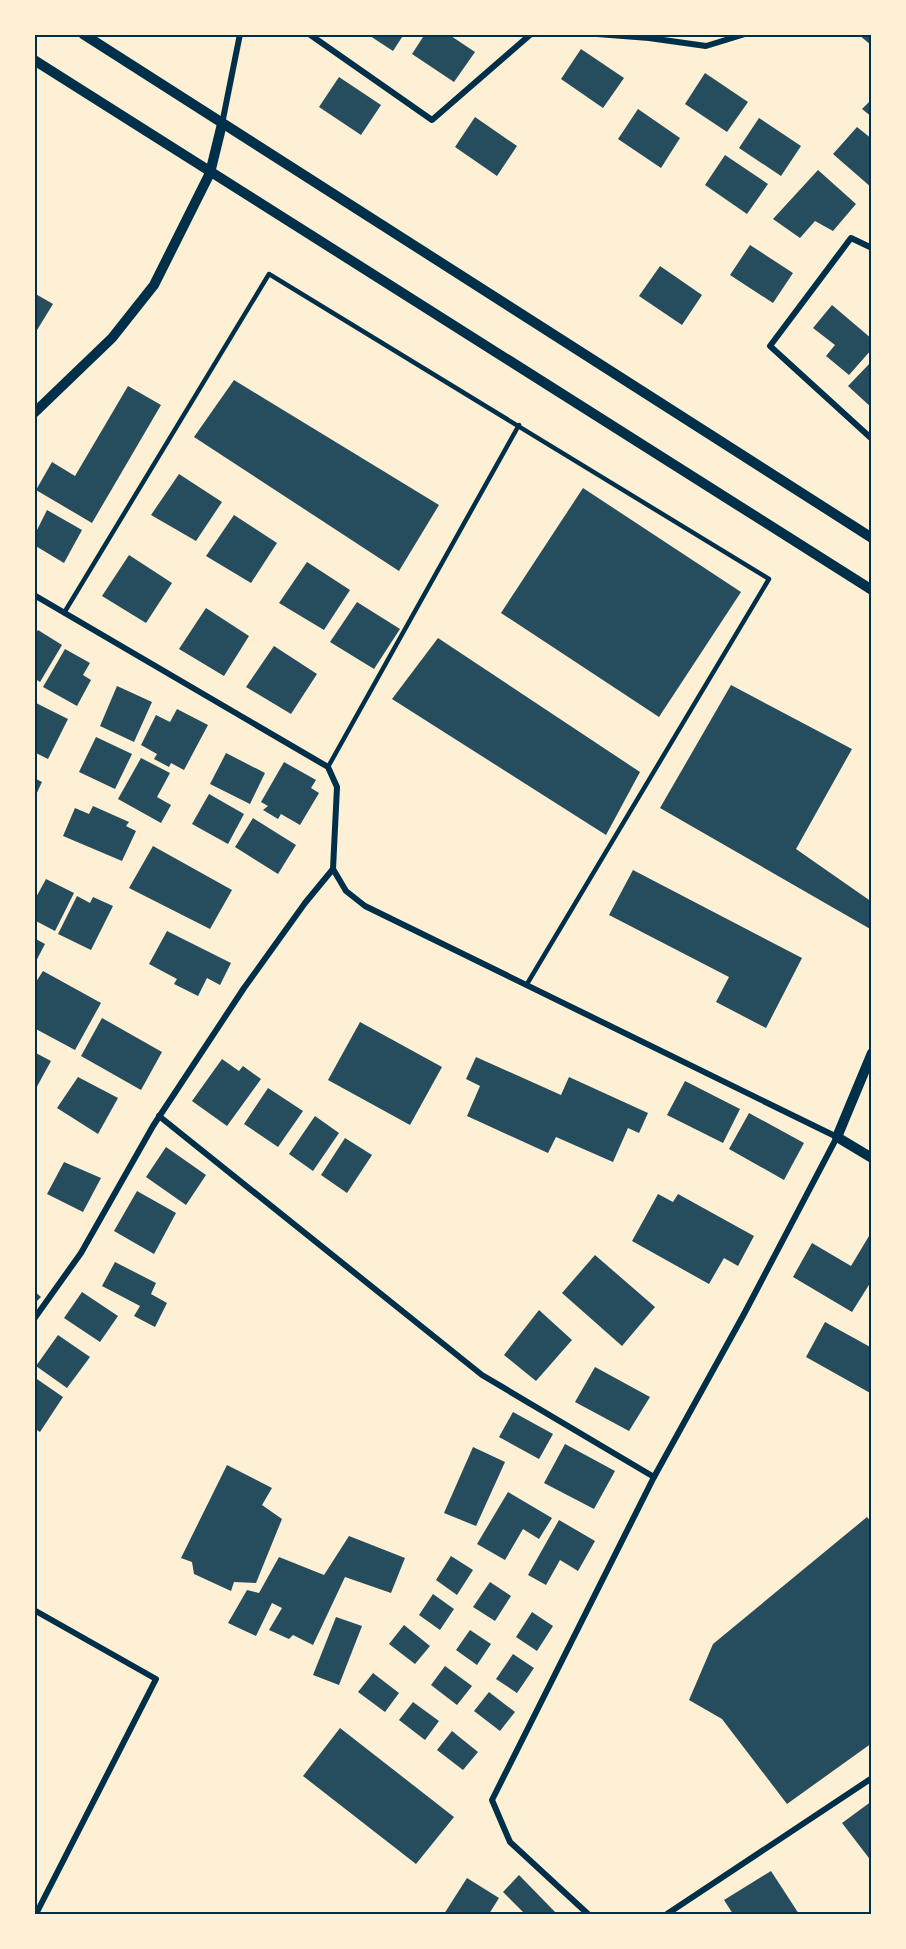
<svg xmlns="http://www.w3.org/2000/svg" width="906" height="1949" font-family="Inter,sans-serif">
<rect width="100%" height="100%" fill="#fdf0d5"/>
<g fill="#264d5e">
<polygon points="367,34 404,34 393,51"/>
<polygon points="425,34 448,34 475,52 454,82 412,54"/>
<polygon points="858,34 872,34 872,46"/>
<polygon points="581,49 624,78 603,108 561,79"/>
<polygon points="705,73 748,102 727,132 685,104"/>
<polygon points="339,77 381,105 361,135 319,107"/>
<polygon points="872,99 872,117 862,109"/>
<polygon points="638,109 680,138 661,168 618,139"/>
<polygon points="475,117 517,146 497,176 455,147"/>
<polygon points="759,118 801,146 781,176 739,148"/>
<polygon points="857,127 872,139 872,188 833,154"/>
<polygon points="725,155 768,184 747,214 705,185"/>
<polygon points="818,170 856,204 833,231 815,221 800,238 773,219"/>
<polygon points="750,245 793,273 773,303 730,275"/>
<polygon points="660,266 702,295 682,325 639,296"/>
<polygon points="34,293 53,304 34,335"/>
<polygon points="832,305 872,339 872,349 849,375 826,356 835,345 813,328"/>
<polygon points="872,361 872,408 848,386"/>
<polygon points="234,380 439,505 399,571 194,437"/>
<polygon points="128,386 161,405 92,523 36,490 52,462 75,476"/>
<polygon points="179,474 222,502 196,541 151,515"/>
<polygon points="583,488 741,592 659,717 501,613"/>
<polygon points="47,510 82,530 64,563 34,545 34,536"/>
<polygon points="234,515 277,543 251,583 206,556"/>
<polygon points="129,555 172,583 146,623 102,596"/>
<polygon points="307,562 350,590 324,630 279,603"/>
<polygon points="357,602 400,629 374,669 330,642"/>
<polygon points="206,608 249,636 224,676 179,649"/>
<polygon points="38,630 62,645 40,682 34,678 34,636"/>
<polygon points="438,638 640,772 606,835 392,699"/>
<polygon points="274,646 317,674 291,714 246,687"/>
<polygon points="65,649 90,663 83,675 91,680 77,706 43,687"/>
<polygon points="731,685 852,749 796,849 872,902 872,930 660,808"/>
<polygon points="117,686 152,702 134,742 100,726"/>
<polygon points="36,703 68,719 48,759 34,752 34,707"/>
<polygon points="177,709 208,725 184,770 171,763 169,767 154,759 157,754 141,745 156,715 170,722"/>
<polygon points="96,737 132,754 115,789 79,772"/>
<polygon points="226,753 265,773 250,804 210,784"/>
<polygon points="141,758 170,773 157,797 171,805 161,823 118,799"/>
<polygon points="284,762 316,780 311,788 319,793 300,825 281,814 278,819 263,810 268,806 261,802"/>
<polygon points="34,778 42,782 34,799"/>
<polygon points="209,794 244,814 228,844 192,824"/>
<polygon points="93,806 129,822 126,826 136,831 122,861 63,836 75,808 89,814"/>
<polygon points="253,818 296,845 278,874 235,847"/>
<polygon points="153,846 232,890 210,929 129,888"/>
<polygon points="633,870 802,958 766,1028 716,1002 729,977 609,915"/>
<polygon points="46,879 74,893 55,931 34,920 34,901"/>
<polygon points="77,896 90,903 93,897 113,906 91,950 58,934"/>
<polygon points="167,931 231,963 220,985 207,978 198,996 174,984 177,979 149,964"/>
<polygon points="34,938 45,944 34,965"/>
<polygon points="43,971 101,1003 75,1050 34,1028 34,985"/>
<polygon points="102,1018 162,1052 141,1090 81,1056"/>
<polygon points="360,1022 442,1067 410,1125 328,1080"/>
<polygon points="34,1052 51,1061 34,1092"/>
<polygon points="476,1057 561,1095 569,1077 648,1113 639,1133 628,1128 613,1162 556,1137 548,1153 467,1116 480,1086 466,1079"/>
<polygon points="222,1059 239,1071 243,1066 261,1079 227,1126 192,1101"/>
<polygon points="78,1077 118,1098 98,1134 57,1108"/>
<polygon points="685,1081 740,1109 723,1143 667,1115"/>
<polygon points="268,1088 303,1111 278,1147 244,1124"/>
<polygon points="749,1113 804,1143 784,1180 729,1149"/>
<polygon points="315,1116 339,1133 313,1171 289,1154"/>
<polygon points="345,1138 372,1155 347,1193 321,1175"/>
<polygon points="166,1147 206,1175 186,1205 146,1177"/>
<polygon points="64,1162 101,1178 83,1212 47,1194"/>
<polygon points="137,1191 176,1213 154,1254 114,1231"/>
<polygon points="658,1194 673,1202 678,1194 754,1236 738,1266 724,1258 709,1284 632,1241"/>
<polygon points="872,1231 872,1280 852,1312 793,1277 812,1243 851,1266"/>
<polygon points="595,1255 655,1307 622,1346 562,1293"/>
<polygon points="115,1262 156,1283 151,1294 167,1303 155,1327 134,1316 140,1306 102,1286"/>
<polygon points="34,1291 41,1297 34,1304"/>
<polygon points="82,1292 118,1316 100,1342 64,1318"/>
<polygon points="539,1310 572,1340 536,1381 504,1355"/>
<polygon points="825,1322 872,1348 872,1394 806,1357"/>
<polygon points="58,1335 90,1357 67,1388 36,1366"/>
<polygon points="595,1367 650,1397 629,1431 575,1402"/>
<polygon points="34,1377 63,1397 40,1432 34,1428"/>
<polygon points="513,1412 553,1434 539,1459 499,1437"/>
<polygon points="565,1444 615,1471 594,1509 544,1483"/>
<polygon points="473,1447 505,1462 476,1526 444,1513"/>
<polygon points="227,1465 272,1488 262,1505 282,1519 256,1583 234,1582 231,1591 194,1574 192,1562 181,1558"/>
<polygon points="508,1492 552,1518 539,1539 523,1529 505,1560 477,1544"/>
<polygon points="867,1517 872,1523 872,1743 787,1804 722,1719 689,1700 713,1644"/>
<polygon points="559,1520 595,1541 578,1571 560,1560 546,1585 528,1575"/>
<polygon points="349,1536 405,1558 391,1593 345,1577 313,1645 293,1635 289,1639 269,1630 282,1608 272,1603 256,1636 228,1623 247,1590 259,1593 279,1557 324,1575"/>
<polygon points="451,1556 473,1570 457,1595 436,1580"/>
<polygon points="490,1582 511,1596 495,1621 473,1607"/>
<polygon points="433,1594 454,1609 440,1630 419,1615"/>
<polygon points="532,1612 553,1626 537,1651 516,1637"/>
<polygon points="336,1617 362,1626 339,1685 313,1675"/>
<polygon points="404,1625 430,1646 415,1664 389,1644"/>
<polygon points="470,1630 491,1644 477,1665 456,1650"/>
<polygon points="513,1654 534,1668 517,1693 496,1679"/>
<polygon points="445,1666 472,1686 457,1705 431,1685"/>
<polygon points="373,1673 399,1693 385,1712 358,1692"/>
<polygon points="489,1692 515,1712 500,1731 474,1711"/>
<polygon points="413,1702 439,1721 425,1740 399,1720"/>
<polygon points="340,1728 454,1817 416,1864 303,1776"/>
<polygon points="452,1731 478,1752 463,1770 437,1750"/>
<polygon points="872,1801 872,1862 842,1823"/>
<polygon points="771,1871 799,1914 733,1914 724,1900"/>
<polygon points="519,1875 557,1914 525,1914 503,1892"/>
<polygon points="467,1878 499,1898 489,1914 444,1914"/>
</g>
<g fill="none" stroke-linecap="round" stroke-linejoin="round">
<g stroke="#003049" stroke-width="4.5">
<polyline points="64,613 269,274 769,579 527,984"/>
<polyline points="328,767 519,425"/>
</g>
<g stroke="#003049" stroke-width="6">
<polyline points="309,34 432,120 531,34"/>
<polyline points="597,34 649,38 706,46 745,34"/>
<polyline points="222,124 240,34"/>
<polyline points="872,248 851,238 770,346 872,439"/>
<polyline points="34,595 328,767 337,787 333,869"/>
<polyline points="159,1116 482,1375 654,1477"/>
<polyline points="34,1319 81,1253 153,1126 244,988 305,903 333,869 346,891 365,906 837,1137 744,1314 654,1477 492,1800 510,1842 588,1914"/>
<polyline points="34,1610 156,1679 36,1914"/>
<polyline points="667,1914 872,1778"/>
</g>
<g stroke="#003049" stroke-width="10">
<polyline points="83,34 872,538"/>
<polyline points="34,60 872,590"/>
<polyline points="34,413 112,338 154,285 210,173 222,124"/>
<polyline points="872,1053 837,1137 872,1158"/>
</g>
</g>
<rect width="906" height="1949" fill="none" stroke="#fdf0d5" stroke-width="72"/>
<rect x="36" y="36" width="834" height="1877" fill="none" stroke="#003049" stroke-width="2"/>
</svg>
